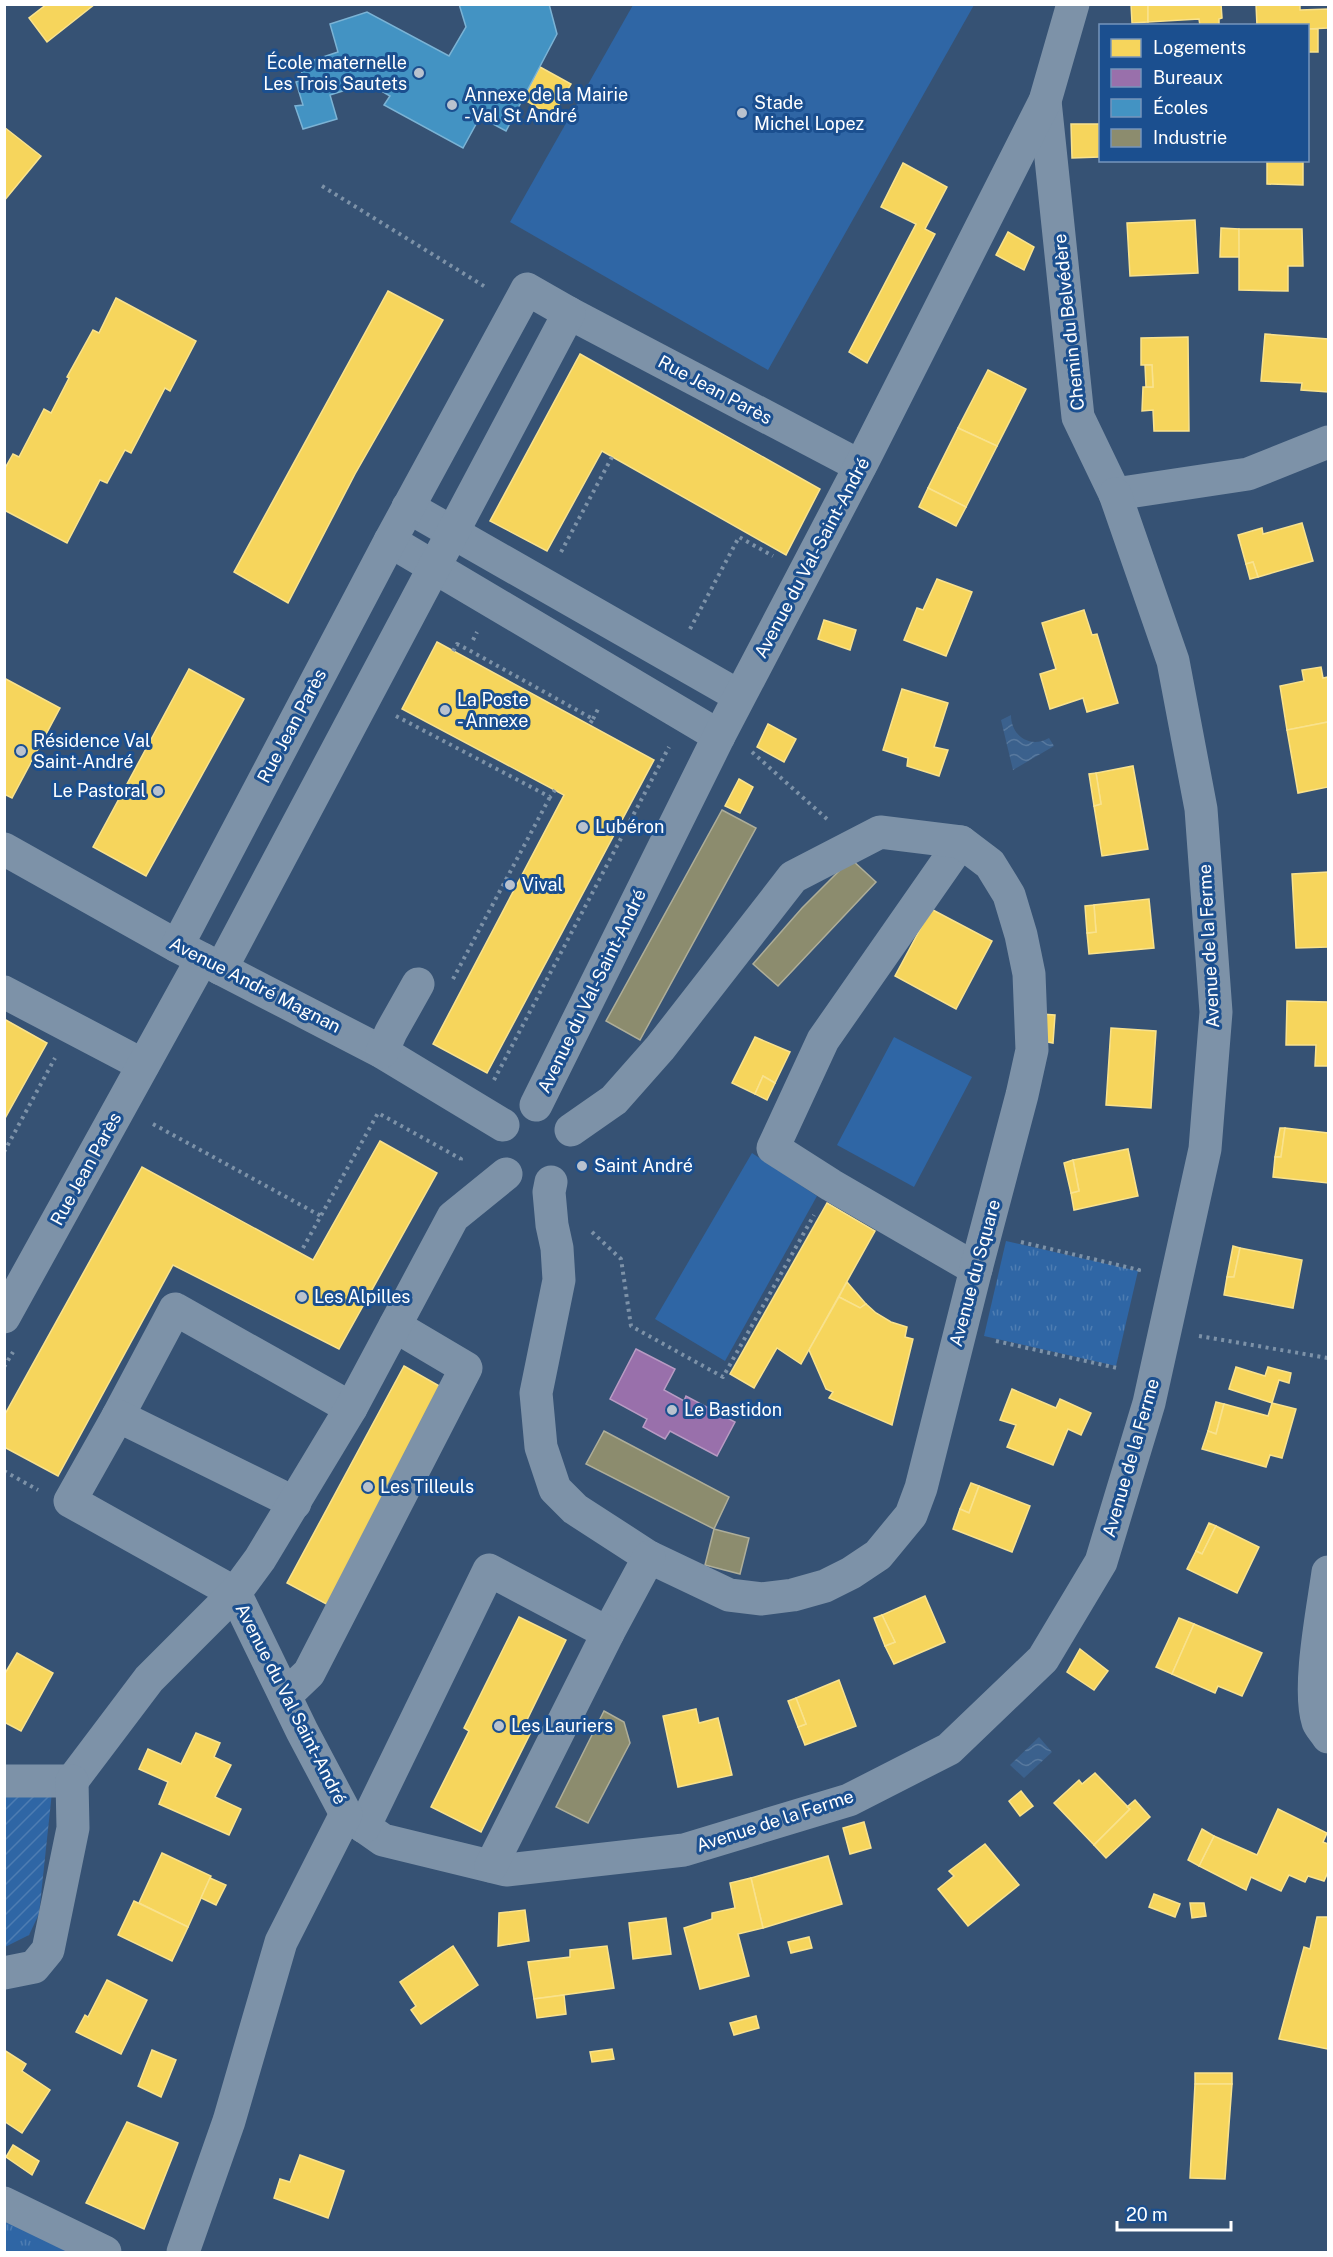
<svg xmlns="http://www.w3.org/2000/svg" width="1333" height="2257" font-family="'Public Sans',sans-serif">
<defs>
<pattern id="park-tufts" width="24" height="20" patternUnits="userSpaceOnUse" patternTransform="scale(1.5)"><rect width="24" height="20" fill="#2f66a5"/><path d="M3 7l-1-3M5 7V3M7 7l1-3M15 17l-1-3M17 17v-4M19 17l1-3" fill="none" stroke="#4e7db2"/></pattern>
<pattern id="garden-furrows" width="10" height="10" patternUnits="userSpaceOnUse" patternTransform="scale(1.5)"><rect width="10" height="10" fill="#2f66a5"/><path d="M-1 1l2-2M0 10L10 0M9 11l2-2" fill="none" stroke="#4e7db2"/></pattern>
<pattern id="water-waves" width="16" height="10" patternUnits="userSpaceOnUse" patternTransform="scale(1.5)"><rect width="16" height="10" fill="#3b618d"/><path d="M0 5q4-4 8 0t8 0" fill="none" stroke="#58799e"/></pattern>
</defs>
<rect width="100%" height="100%" fill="#365274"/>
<g fill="url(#park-tufts)">
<polygon points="1006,1241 1138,1271 1116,1366 984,1336"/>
<polygon points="5,2220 79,2252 5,2252"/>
</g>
<polygon fill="url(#garden-furrows)" points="52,1792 39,1914 29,1935 5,1947 5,1794"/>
<g fill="#2f66a5">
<polygon points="633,5 974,5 768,370 510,222"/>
<polygon points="894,1037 972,1077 914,1187 837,1145"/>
<polygon points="752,1153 817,1196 725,1361 655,1319"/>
</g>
<g fill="url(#water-waves)">
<path d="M1011,715C1011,736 1030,749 1049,738L1054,746L1013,770L1001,720Z"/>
<polygon points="1039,1737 1052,1752 1024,1778 1010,1765"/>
</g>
<g fill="#f6d55c" stroke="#f9e28d" stroke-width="1.5">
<polygon points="47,4 95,4 47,42 29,18"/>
<polygon points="1131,4 1148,4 1148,22 1132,23"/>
<polygon points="1148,4 1221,4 1222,18 1219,19 1219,26 1200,26 1199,19 1148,22"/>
<polygon points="1256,4 1300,4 1300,10 1328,9 1328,28 1308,29 1308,26 1257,26"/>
<rect x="1308" y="29" width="10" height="23"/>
<polygon points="540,67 571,84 552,116 523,99"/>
<polygon points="1071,124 1100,124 1100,157 1072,158"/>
<polygon points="4,127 41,156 4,201"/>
<polygon points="1267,161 1303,161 1303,185 1267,184"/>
<polygon points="903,163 947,187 925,229 935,234 867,363 849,352 916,224 881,207"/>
<polygon points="1195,220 1198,273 1130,276 1127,223"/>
<polygon points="1221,228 1239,229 1240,257 1220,257"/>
<polygon points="1239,229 1302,229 1303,266 1288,266 1288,291 1239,290"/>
<polygon points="1008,232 1034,247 1024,270 996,255"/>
<polygon points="388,291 443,320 355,474 288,603 234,572"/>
<polygon points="116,298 196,341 170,391 165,388 131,453 125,450 107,483 100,480 67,543 4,510 4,470 13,454 19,457 44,409 51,413 69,378 67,377 93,330 99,333"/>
<polygon points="1265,334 1328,339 1328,392 1301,390 1302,383 1261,381"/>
<polygon points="1188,337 1189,431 1154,431 1153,410 1142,411 1143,387 1153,387 1152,365 1141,365 1141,338"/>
<polygon points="580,354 820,489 786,555 602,451 547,551 490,521"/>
<polygon points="1145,365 1152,365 1153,387 1146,387"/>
<polygon points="988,370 1026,389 997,446 958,428"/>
<polygon points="958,428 997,446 966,507 928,488"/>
<polygon points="928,488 966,507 956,526 919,507"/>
<polygon points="1302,523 1313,561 1258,577 1253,562 1246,564 1238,535 1262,528 1263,534"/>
<polygon points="1253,562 1258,577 1250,579 1246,564"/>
<polygon points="937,579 972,592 946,656 904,640 917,608 923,610"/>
<polygon points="1084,610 1092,635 1097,634 1118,703 1087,712 1083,698 1050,709 1040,674 1056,669 1042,623"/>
<polygon points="824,620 856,630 850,650 818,639"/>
<polygon points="437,642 654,760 487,1073 433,1044 564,795 402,709"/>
<polygon points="1321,667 1323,678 1328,677 1328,722 1287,730 1280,686 1304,681 1302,670"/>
<polygon points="189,669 244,699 146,876 93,847"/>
<polygon points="4,678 60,708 12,798 4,794"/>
<polygon points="902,689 948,703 934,747 948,750 939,776 907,766 908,758 883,750"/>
<polygon points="1328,722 1328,787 1298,793 1287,730"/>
<polygon points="768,724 796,739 784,762 757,747"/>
<polygon points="1133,766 1148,849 1102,856 1094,806 1101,804 1096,773"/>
<polygon points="1096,773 1101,804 1094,806 1089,774"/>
<polygon points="739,779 753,787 740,813 725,806"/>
<polygon points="1328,872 1328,947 1296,948 1292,874"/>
<polygon points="1149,899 1154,948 1089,954 1087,933 1096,932 1094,905"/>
<polygon points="1094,905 1096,932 1087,933 1085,906"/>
<polygon points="931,909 992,941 956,1009 895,976"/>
<polygon points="1287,1001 1328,1002 1328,1066 1315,1066 1316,1045 1286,1045"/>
<polygon points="1040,1014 1055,1015 1053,1043 1037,1040"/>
<polygon points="4,1019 47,1043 4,1120"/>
<polygon points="1111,1028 1156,1031 1151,1108 1106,1105"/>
<polygon points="755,1037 790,1052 775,1083 763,1076 755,1094 732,1083"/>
<polygon points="763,1076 775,1083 767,1100 755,1094"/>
<polygon points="1280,1128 1285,1128 1281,1157 1275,1157"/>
<polygon points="1285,1128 1328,1133 1328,1183 1273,1177 1275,1157 1281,1157"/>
<polygon points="380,1141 437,1173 339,1349 173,1265 58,1476 4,1447 4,1416 142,1167 313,1260"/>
<polygon points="1128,1149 1138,1196 1074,1210 1071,1193 1079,1191 1073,1160"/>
<polygon points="1073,1160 1079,1191 1071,1193 1064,1163"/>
<polygon points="827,1203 875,1231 801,1364 777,1348 754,1388 730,1374"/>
<polygon points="1233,1246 1240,1248 1234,1277 1227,1277"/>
<polygon points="1240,1248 1302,1260 1293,1308 1224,1295 1227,1277 1234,1277"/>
<polygon points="847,1282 866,1304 860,1308 839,1297"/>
<polygon points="839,1297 860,1308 866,1304 876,1313 891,1322 907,1327 905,1337 913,1339 892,1425 829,1398 833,1392 826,1389 809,1350"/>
<polygon points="404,1366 450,1392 332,1607 287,1583"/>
<polygon points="1236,1367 1265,1376 1268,1367 1291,1373 1289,1383 1279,1380 1272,1403 1229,1389"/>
<polygon points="1012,1389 1056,1408 1060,1399 1091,1413 1081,1435 1068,1429 1053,1465 1007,1447 1016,1425 1000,1420"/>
<polygon points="1216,1402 1224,1404 1216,1434 1208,1431"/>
<polygon points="1272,1403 1296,1409 1282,1458 1270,1455 1266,1467 1202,1449 1208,1431 1216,1434 1224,1404 1268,1416"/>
<polygon points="971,1483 979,1486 969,1513 960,1509"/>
<polygon points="979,1486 1030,1506 1012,1552 953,1529 960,1509 969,1513"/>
<polygon points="1209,1523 1216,1526 1202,1554 1196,1551"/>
<polygon points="1216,1526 1259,1547 1237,1593 1187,1569 1196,1551 1202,1554"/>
<polygon points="925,1596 945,1642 894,1664 885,1646 895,1642 882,1615"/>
<polygon points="882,1615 895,1642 885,1646 874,1618"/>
<polygon points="519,1617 566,1640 527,1720 535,1724 481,1832 431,1807 469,1731 464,1728"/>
<polygon points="1179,1618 1194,1624 1172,1674 1156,1667"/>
<polygon points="1194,1624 1262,1653 1242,1696 1218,1686 1215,1693 1172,1674"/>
<polygon points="1080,1649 1108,1671 1094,1690 1067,1672"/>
<polygon points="17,1653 53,1673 21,1731 4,1722 4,1675"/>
<polygon points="839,1680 856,1726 805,1745 798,1727 806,1724 796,1698"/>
<polygon points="796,1698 806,1724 798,1727 788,1701"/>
<polygon points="696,1709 699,1723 718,1718 732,1775 678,1787 663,1716"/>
<polygon points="196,1733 220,1743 214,1757 231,1765 215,1797 241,1809 229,1835 159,1804 168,1782 139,1769 148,1749 181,1764"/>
<polygon points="1095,1773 1130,1809 1094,1845 1054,1803 1079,1780 1082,1784"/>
<polygon points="1021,1791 1033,1806 1020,1816 1009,1801"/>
<polygon points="1135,1800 1150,1817 1106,1858 1094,1845 1130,1809 1127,1807"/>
<polygon points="1278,1809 1327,1833 1323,1842 1328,1844 1328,1872 1324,1881 1308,1876 1305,1882 1289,1875 1281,1891 1251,1877 1246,1890 1199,1866 1214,1836 1257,1855"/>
<polygon points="864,1822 871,1848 850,1854 843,1828"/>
<polygon points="1202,1829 1214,1836 1199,1866 1188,1860"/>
<polygon points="985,1844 1019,1885 968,1926 938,1889 954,1876 949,1871"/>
<polygon points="162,1853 211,1876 188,1927 139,1903"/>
<polygon points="828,1856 842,1904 763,1928 751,1878"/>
<polygon points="210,1878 226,1885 216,1905 201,1898"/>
<polygon points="751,1878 763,1928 738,1934 749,1976 700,1989 684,1928 712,1919 712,1913 735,1908 730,1883"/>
<polygon points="1154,1894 1180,1904 1175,1917 1149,1907"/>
<polygon points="134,1901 188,1927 172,1961 118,1935"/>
<polygon points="1190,1903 1204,1903 1206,1916 1192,1918"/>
<polygon points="525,1910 529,1941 498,1946 499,1913"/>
<polygon points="1317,1917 1328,1917 1328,2049 1279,2039 1304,1947 1310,1949"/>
<polygon points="666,1918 671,1954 633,1959 629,1923"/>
<polygon points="809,1937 812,1948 791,1953 788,1942"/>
<polygon points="453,1946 478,1985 421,2024 411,2010 416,2006 400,1982"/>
<polygon points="607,1946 614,1988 534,1999 528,1962 570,1957 570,1950"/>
<polygon points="107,1980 147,2000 121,2054 76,2032 85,2015 88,2017"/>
<polygon points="564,1995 566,2014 537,2018 534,1999"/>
<polygon points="756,2016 759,2028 734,2035 730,2023"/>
<polygon points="612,2049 614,2059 592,2062 590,2052"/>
<polygon points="4,2050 26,2064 22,2071 50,2090 22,2133 4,2121"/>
<polygon points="152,2050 176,2060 161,2097 138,2086"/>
<rect x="1195" y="2073" width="37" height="11"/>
<polygon points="1195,2084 1232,2084 1225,2179 1190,2178"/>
<polygon points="127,2122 178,2143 144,2229 86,2203"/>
<polygon points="13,2145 39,2161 32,2175 6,2157"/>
<polygon points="300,2155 344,2171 328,2218 274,2198 280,2179 290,2182"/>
</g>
<polygon fill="#9970ab" stroke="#b89bc4" stroke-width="1.5" points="636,1349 675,1369 664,1390 684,1401 686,1396 735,1422 717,1456 670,1431 665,1439 643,1427 647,1419 610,1399"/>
<polygon fill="#4393c3" stroke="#7bb3d5" stroke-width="1.5" points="459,4 549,4 557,34 506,131 480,117 463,148 384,105 390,96 368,83 330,95 337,119 303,129 295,106 303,105 296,82 304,79 299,65 338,52 330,24 367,12 449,56 466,27"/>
<g fill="#8c8c6e" stroke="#aeae9a" stroke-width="1.5">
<polygon points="722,810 756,828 640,1040 606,1021"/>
<polygon points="851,859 876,882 778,986 753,964 802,908"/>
<polygon points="604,1431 729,1497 714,1529 586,1464"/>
<polygon points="714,1529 749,1538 740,1574 705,1565"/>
<polygon points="604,1711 624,1722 630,1743 588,1823 556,1807"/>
</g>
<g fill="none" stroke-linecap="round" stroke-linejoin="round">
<g stroke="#7d92a8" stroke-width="4" stroke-dasharray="3 4.5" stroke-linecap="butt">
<polyline points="322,186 487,288"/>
<polyline points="561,552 612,457"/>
<polyline points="690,629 739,537 773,556"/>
<polyline points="473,640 477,632"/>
<polyline points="453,651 457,644 467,649 593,719 589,725"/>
<polyline points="396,716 550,797 555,790"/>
<polyline points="593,719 599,707"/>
<polyline points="752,752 827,819"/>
<polyline points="453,979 550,797"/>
<polyline points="494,1080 669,747"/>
<polyline points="153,1124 321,1216"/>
<polyline points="4,1152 55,1058"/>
<polyline points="592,1232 621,1259 631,1326 723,1377 814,1215"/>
<polyline points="1021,1242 1139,1270 1138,1273"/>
<polyline points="303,1248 378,1113 461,1159 459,1164"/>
<polyline points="1199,1336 1328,1358"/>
<polyline points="996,1341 1117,1368 1118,1365"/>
<polyline points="4,1367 13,1352"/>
<polyline points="4,1471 38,1490"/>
</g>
<g stroke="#7d92a8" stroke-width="33">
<polyline points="1045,101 1078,417 1115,494 1248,474 1328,442"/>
<polyline points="569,313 860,466"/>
<polyline points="408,507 739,696"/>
<polyline points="390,541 719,736"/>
<polyline points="961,842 823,1040 773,1148 831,1185 976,1269"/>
<polyline points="4,849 177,946 382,1052 503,1125"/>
<polyline points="177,946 390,541 527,289 569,313 221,969"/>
<polyline points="4,992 143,1065"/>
<polyline points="382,1052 391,1032 418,984"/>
<polyline points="536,1105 719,736 863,461 1045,101 1073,4"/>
<polyline points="551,1182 549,1192 552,1225 557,1248 559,1280 536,1393 541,1447 555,1489 575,1509 649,1557 729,1595 762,1599 793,1595 825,1586 851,1573 878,1555 911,1515 921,1488 976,1269 1022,1095 1032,1050 1029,974 1021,935 1009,895 990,864 961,842 880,832 793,877 660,1048 614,1100 571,1130"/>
<polyline points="4,1317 202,959"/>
<polyline points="118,1416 175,1309 351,1408"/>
<path d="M1328,1572C1323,1609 1307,1688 1318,1722C1320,1727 1325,1732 1328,1737"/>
<polyline points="235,1593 302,1731 346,1814 383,1840 506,1870 684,1850 849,1800 949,1749 1043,1659 1101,1562 1149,1403 1205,1149 1216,1012 1201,809 1173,661 1115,494"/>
<polyline points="235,1593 70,1501 118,1416 295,1503"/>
<polyline points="608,1633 649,1557"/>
<polyline points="286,1695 309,1673 466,1368 395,1326"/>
<polyline points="4,1781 72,1781"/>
<polyline points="72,1781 149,1679 235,1593 260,1559 351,1408 453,1217 506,1174"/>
<polyline points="364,1827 489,1570 608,1633 491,1866"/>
<polyline points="4,1973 34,1967 48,1950 73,1828 72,1781"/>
<polyline points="4,2203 105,2252"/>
<polyline points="183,2252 229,2121 281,1942 346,1814"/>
</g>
</g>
<g fill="#b9c2ce" stroke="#1b4f8f" stroke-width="2">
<circle cx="419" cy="73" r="6"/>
<circle cx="452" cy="105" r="6"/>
<circle cx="742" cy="113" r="6"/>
<circle cx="445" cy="710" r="6"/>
<circle cx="21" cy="751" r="6"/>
<circle cx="158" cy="791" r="6"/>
<circle cx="583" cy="827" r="6"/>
<circle cx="510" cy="885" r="6"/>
<circle cx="582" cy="1166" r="6"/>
<circle cx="302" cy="1297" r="6"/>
<circle cx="672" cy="1410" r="6"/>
<circle cx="368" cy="1487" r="6"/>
<circle cx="499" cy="1726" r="6"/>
</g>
<g text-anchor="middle" stroke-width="6" stroke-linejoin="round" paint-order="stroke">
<g font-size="18" fill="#fff" stroke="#1b4f8f" text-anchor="start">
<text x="407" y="69" text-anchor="end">École maternelle<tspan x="407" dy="21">Les Trois Sautets</tspan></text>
<text x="464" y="101">Annexe de la Mairie<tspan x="464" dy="21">- Val St André</tspan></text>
<text x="754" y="109">Stade<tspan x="754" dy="21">Michel Lopez</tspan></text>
<text x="457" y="706">La Poste<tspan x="457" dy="21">- Annexe</tspan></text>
<text x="33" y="747">Résidence Val<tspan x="33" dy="21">Saint-André</tspan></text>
<text x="146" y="797" text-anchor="end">Le Pastoral</text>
<text x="595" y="833">Lubéron</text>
<text x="522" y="891">Vival</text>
<text x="594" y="1172">Saint André</text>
<text x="314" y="1303">Les Alpilles</text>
<text x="684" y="1416">Le Bastidon</text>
<text x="380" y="1493">Les Tilleuls</text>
<text x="511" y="1732">Les Lauriers</text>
</g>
<g font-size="18" fill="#fff" stroke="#1b4f8f">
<text transform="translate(1069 322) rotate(-96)" y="6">Chemin du Belvédère</text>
<text transform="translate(715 390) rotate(28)" y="6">Rue Jean Parès</text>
<text transform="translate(812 558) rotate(-62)" y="6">Avenue du Val-Saint-André</text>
<text transform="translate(292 726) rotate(-62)" y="6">Rue Jean Parès</text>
<text transform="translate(1209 946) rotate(-93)" y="6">Avenue de la Ferme</text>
<text transform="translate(255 985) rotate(27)" y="6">Avenue André Magnan</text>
<text transform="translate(592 991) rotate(-64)" y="6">Avenue du Val-Saint-André</text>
<text transform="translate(86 1169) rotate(-61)" y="6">Rue Jean Parès</text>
<text transform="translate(975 1273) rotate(-75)" y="6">Avenue du Square</text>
<text transform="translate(1131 1458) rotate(-74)" y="6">Avenue de la Ferme</text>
<text transform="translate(291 1704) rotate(63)" y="6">Avenue du Val Saint-André</text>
<text transform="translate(775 1821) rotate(-18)" y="6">Avenue de la Ferme</text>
</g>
</g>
<rect width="1333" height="2257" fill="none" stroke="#ffffff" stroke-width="12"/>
<rect x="1099" y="24" width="210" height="138" fill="#1b4f8f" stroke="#7695bc" stroke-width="1.5"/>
<rect x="1111" y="39" width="30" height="18" fill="#f6d55c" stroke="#7695bc" stroke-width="1.5"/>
<text x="1153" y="54" font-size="18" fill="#ffffff">Logements</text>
<rect x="1111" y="69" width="30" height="18" fill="#9970ab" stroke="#7695bc" stroke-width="1.5"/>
<text x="1153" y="84" font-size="18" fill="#ffffff">Bureaux</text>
<rect x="1111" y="99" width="30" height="18" fill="#4393c3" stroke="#7695bc" stroke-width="1.5"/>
<text x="1153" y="114" font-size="18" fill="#ffffff">Écoles</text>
<rect x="1111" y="129" width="30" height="18" fill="#8c8c6e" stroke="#7695bc" stroke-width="1.5"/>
<text x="1153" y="144" font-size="18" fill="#ffffff">Industrie</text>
<path d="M1117 2221v9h114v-9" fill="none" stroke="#ffffff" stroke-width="3"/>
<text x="1126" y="2221" font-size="18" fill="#ffffff" stroke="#1b4f8f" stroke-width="4.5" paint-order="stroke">20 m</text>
</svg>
